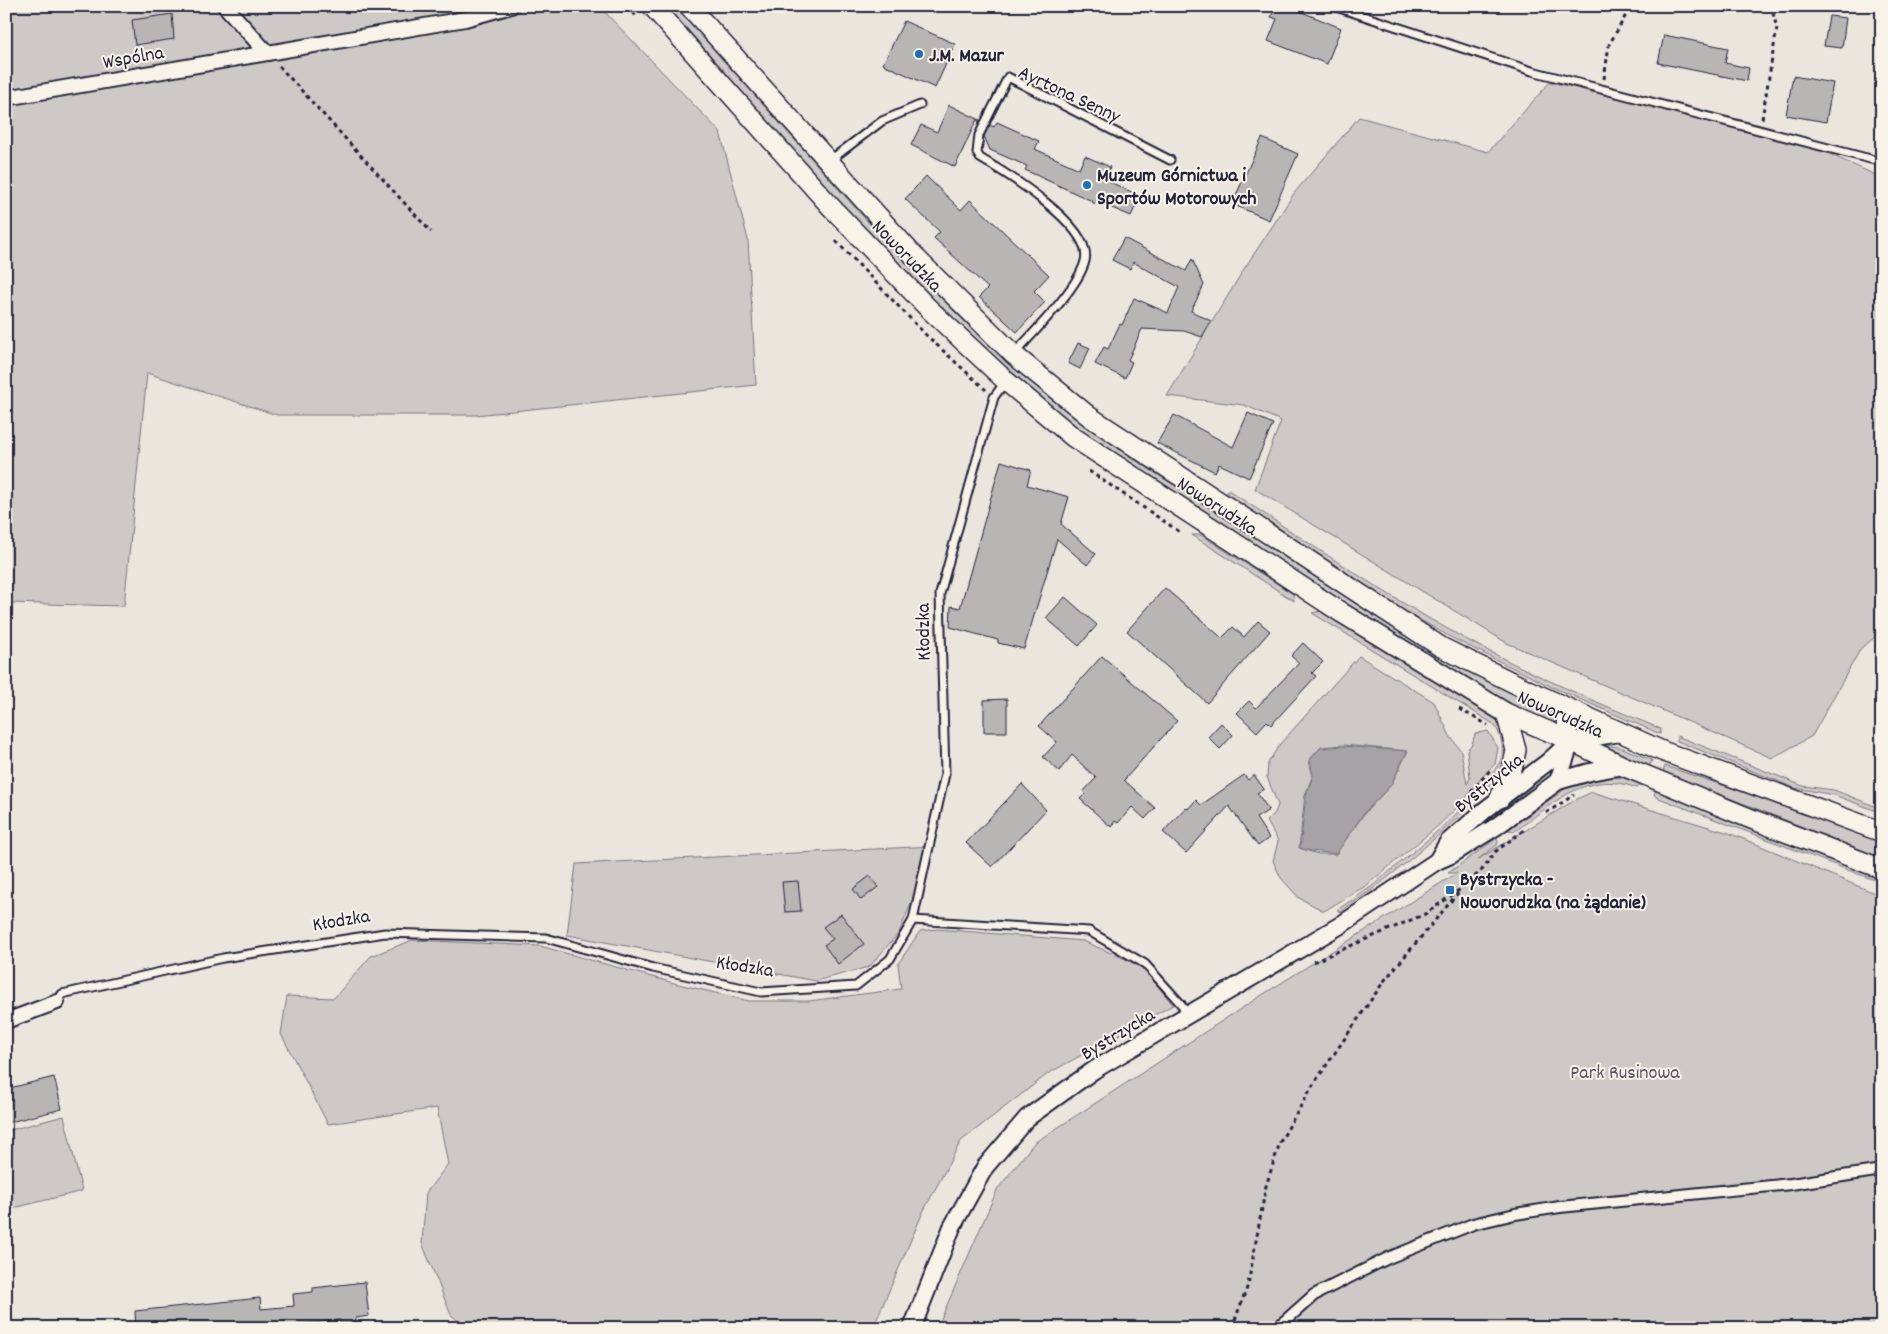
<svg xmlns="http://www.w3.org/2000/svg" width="1888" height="1334" font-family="Dekko,sans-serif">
<rect width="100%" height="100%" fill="#eae6de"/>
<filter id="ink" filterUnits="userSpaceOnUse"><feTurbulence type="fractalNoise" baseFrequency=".02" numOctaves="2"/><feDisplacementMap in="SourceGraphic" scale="10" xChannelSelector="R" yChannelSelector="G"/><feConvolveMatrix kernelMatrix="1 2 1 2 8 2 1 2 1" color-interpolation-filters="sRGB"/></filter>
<g filter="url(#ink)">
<g fill="#cdc9c6" stroke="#787680" fill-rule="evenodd">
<polygon points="6,6 599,6 720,132 748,240 756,385 476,415 277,415 147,373 124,606 6,603"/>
<path d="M667,6H675L887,243L970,327L1046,395L1124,453L1400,631L1547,709L1557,725L1554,727C1513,705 1472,683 1433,659C1363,618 1295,572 1228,528C1152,478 1074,431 1007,370C883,259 777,130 667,6Z"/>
<polygon points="1550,82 1797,139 1882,178 1882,632 1861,648 1812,736 1772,758 1507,643 1255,489 1281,421 1244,405 1167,396 1244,269 1295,192 1359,117 1488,152"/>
<path d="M1228,490C1305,540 1381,593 1462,637C1526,672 1593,701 1661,729L1660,734L1552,687L1456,640L1404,611L1226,496Z"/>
<polygon points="1192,535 1201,535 1293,594 1294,601"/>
<path d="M1321,611L1372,644L1498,721C1518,750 1503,771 1482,793L1479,787C1486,780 1493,773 1498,765C1506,752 1502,733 1492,723L1312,613Z"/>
<path d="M1359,656L1434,702L1450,736L1461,751L1467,784L1470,778L1467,750L1472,744L1475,734L1488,731L1498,748L1495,764L1482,777L1462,803L1439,825L1367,885L1324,911L1299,898L1281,878L1273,861L1278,841L1267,821L1275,813L1278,805L1267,777L1268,763L1280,744ZM1343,745L1408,751L1391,785L1364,814L1336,854H1318L1299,848L1305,795L1312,777L1309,760L1321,747Z"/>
<polygon points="1677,736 1803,786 1834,790 1882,809 1882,813 1834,795 1795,788 1677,741"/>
<polygon points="1605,745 1620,747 1652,760 1649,767 1603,748"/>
<polygon points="1665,766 1797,810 1882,843 1882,858 1663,772"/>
<polygon points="1546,773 1545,776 1497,814 1495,811"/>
<path d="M1604,777L1623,778L1642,784L1637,788C1585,769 1555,803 1515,831L1508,830L1566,788L1576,783Z"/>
<polygon points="1656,790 1882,879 1882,883 1656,797 1654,794"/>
<polygon points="1592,792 1729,833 1882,896 1882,1328 937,1328 997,1190 1034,1143 1262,995 1457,873 1448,873 1497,838 1498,842 1497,845 1477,860 1575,800"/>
<path d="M1468,803L1471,805C1430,844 1387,881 1340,912L1337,910L1371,887L1432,836Z"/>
<polygon points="934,846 899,933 869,967 816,981 567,935 576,864"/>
<polygon points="937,929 1083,941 1142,966 1173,1005 1049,1073 961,1141 923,1212 873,1328 467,1328 451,1315 422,1243 426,1193 448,1164 437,1108 328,1124 281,1034 287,996 334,998 371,956 413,940 540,946 674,983 749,1001 809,1001 901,989 898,964 920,931"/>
<polygon points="64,1116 82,1191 6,1210 6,1131"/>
</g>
<polygon fill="#a6a3a6" stroke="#716f7b" points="1343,746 1407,751 1391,785 1364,813 1336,854 1311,851 1300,848 1306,795 1313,776 1310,760 1320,748"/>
<g fill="#b8b6b5" stroke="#22223b">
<polygon points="1276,6 1287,6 1341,28 1327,64 1268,41 1277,19 1271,17"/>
<polygon points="172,14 174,39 135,45 132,20"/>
<polygon points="1829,16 1846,18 1842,48 1824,46"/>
<polygon points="904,21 955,44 935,88 883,64"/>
<polygon points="1664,35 1728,48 1725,63 1749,68 1747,81 1658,63"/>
<polygon points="1793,76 1833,83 1826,122 1786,115"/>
<polygon points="949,105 980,120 979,123 977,119 955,167 911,145 921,125 937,132"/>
<polygon points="997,122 1039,141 1035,149 1079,169 1085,156 1110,167 1108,172 1114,175 1110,182 1140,196 1131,216 1105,205 1093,203 1092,201 1025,170 1027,166 990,150 984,136 990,125 994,127"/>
<polygon points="1262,138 1298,154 1269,220 1232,204"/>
<polygon points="926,176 961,210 970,200 1049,275 1034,291 1045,302 1017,332 979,297 988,288 934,238 940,232 905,199"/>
<polygon points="1124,238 1186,271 1192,259 1204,285 1191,311 1211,321 1202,337 1184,331 1142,329 1128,360 1132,362 1125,378 1095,364 1104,347 1108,349 1120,324 1122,325 1134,298 1168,313 1179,287 1133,262 1130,269 1112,260"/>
<polygon points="1078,343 1090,348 1080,369 1068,363"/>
<polygon points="1248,413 1273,424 1249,478 1219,464 1215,472 1157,443 1174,415 1233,447"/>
<polygon points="1001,461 1031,470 1027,485 1069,497 1061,524 1096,554 1087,565 1057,539 1024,649 998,643 998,640 950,627 951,606 960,608"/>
<polygon points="1165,588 1222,638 1233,627 1244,637 1258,621 1270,631 1207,703 1127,631"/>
<polygon points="1065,597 1097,625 1079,646 1046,618"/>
<polygon points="1303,643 1323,662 1312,673 1316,676 1271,725 1267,721 1257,732 1237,713 1249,701 1256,708 1299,663 1291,656"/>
<polygon points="1102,656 1177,721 1124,780 1155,808 1145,819 1132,807 1118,823 1115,821 1111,827 1080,799 1085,794 1083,792 1096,778 1072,755 1059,771 1043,757 1057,742 1039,726"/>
<polygon points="1007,699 1007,732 984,732 984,700"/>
<polygon points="1221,723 1233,735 1220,749 1208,737"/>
<polygon points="1244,775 1248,780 1254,775 1264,789 1257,793 1269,810 1256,818 1269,838 1258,846 1229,806 1186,853 1163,832 1186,807 1188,809 1196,800 1201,805"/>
<polygon points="1022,784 1046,810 992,867 966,843"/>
<polygon points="870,876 878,887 861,900 853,889"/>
<polygon points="798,881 801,911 785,912 782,882"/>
<polygon points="841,914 864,944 838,964 824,945 833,939 823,927"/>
<polygon points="54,1077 62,1109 6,1123 6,1089"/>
<polygon points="365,1282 369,1316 356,1318 356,1322 340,1323 340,1320 303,1324 303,1328 136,1328 135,1311 260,1298 261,1309 294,1306 293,1294 313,1292 313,1288"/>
</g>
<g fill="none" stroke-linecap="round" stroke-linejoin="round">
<g stroke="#22223b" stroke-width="11">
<g id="service">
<polyline points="1333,6 1532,71 1882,162"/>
<polyline points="829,161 882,121 920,105"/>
<path d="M1014,354C1033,333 1079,287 1085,261C1094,227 1006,173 980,158L977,153L979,135L1008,77L1170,160"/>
<polyline points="913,920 1089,931 1145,964 1181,1004 1187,1015"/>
<polyline points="57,1002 62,994 223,958 385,933 546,938 653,968 761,992 856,986 890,959 913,920 945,774 940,594 994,397 1005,382"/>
</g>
</g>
<g stroke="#22223b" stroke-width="14">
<polyline id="pedestrian" points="1277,1328 1314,1295 1388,1258 1473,1224 1515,1214 1560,1207 1791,1184 1882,1170"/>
</g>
<g stroke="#22223b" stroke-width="18">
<g id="minor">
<polyline points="225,6 267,53"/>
<polyline points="6,98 465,19 511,6"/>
<polyline points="6,1021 57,1002"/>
</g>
</g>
<g stroke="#22223b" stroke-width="20">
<g id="tertiary">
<polyline points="1558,781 1571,741 1561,705"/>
<polyline points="1437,861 1448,842 1485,810 1549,761 1571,741 1620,733"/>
<polyline points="912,1328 952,1227 985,1167 1027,1118 1094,1070 1339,926 1437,861 1451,855 1497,826 1558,781 1590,772 1623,766"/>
</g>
</g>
<g stroke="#22223b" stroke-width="22">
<g id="secondary">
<polyline points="652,6 832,208 928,308 1006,381 1073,437 1342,613 1506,713 1571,741 1623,766 1754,820 1882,869"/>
<polyline points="689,6 915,257 1014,355 1090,417 1441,647 1530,691 1662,751 1882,832"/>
<polyline points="1500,798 1513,765 1516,750 1506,713"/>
</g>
</g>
<g stroke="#22223b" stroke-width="3" stroke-dasharray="4 4" stroke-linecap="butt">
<polyline points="628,6 636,16"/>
<polyline points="279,66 431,232"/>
<polyline points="1604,79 1609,45 1631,6"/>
<polyline points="1762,119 1777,28 1771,6"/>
<polyline points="836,241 926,335 986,390"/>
<polyline points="1089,471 1180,532"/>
<polyline points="1459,709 1488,725"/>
<polyline points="1474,798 1470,793 1492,768"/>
<polyline points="1546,813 1574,795"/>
<polyline points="1313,962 1425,914 1462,888 1482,870 1495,852 1525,829"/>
<polyline points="1232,1328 1248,1285 1266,1186 1280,1142 1313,1085 1384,981 1458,893"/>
</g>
<use href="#service" stroke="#f7f3e8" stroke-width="7"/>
<use href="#pedestrian" stroke="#f7f3e8" stroke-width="10"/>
<use href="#minor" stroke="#f7f3e8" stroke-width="14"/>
<use href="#tertiary" stroke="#f7f3e8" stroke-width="16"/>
<use href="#secondary" stroke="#f7f3e8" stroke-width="19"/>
</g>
</g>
<g fill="#1f6fb2" stroke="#f7f3e8" stroke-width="2">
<circle cx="919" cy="54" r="5"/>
<circle cx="1087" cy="185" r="5"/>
<rect x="1445" y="885" width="10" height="10" rx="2.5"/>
</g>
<g text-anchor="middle" stroke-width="4" stroke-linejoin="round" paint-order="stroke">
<g font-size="20" font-weight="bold" fill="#22223b" stroke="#f7f3e8" text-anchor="start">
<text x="929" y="61">J.M. Mazur</text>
<text x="1097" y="181">Muzeum Górnictwa i<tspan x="1097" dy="23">Sportów Motorowych</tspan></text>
<text x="1460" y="885">Bystrzycka -<tspan x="1460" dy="23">Noworudzka (na żądanie)</tspan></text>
</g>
<g font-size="20" fill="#22223b" stroke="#f7f3e8">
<text transform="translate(133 56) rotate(-10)" y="7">Wspólna</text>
<text transform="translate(1070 93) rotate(25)" y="7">Ayrtona Senny</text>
<text transform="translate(908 255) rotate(46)" y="7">Noworudzka</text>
<text transform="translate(1218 505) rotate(33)" y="7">Noworudzka</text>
<text transform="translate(922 632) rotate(-91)" y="7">Kłodzka</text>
<text transform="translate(1561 713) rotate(24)" y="7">Noworudzka</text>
<text transform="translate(1488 782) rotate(-39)" y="7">Bystrzycka</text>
<text transform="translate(341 919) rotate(-9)" y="7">Kłodzka</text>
<text transform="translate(745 965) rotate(9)" y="7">Kłodzka</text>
<text transform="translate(1117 1033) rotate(-31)" y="7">Bystrzycka</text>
</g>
<g font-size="20" fill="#555465" stroke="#f7f3e8">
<text x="1625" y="1078">Park Rusinowa</text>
</g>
</g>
<rect width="1888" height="1334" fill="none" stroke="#f7f3e8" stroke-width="25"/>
<rect x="12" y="12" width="1863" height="1309" fill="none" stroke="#22223b" stroke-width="2" filter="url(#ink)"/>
</svg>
